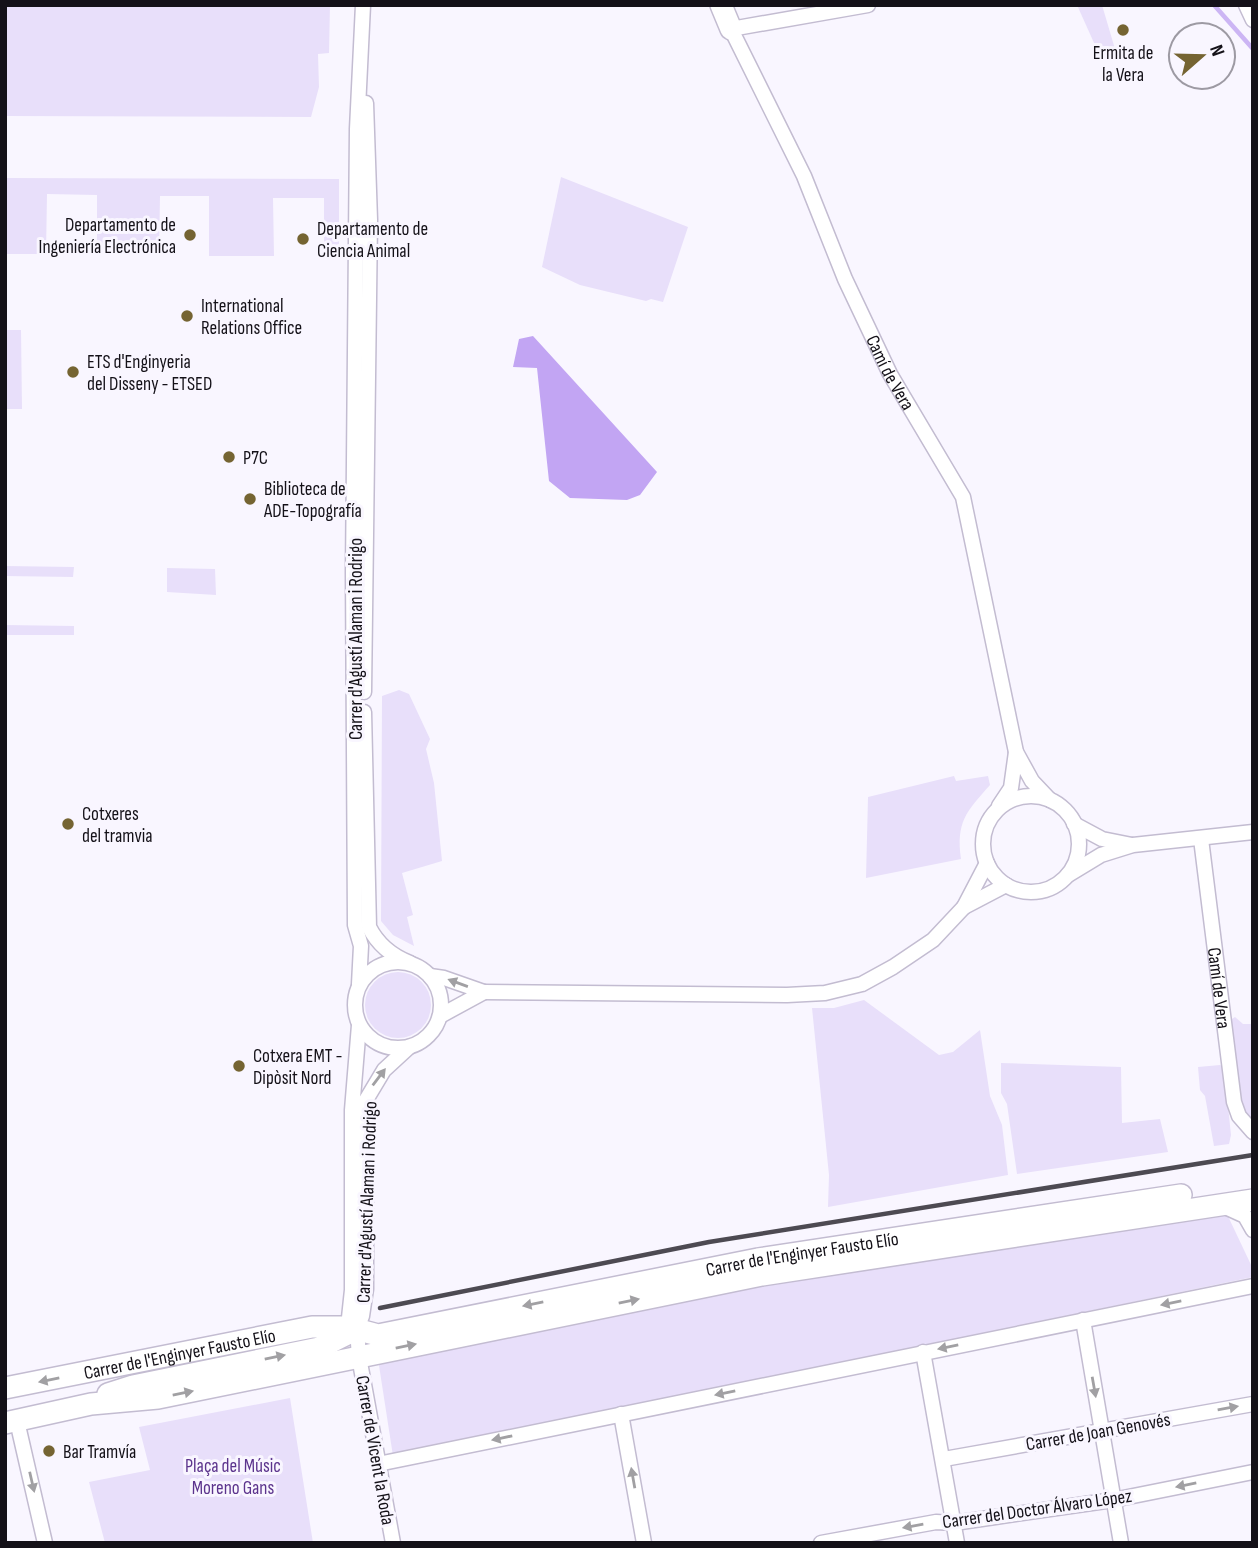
<svg xmlns="http://www.w3.org/2000/svg" width="1258" height="1548" font-family="'Sofia Sans Condensed',sans-serif">
<rect width="100%" height="100%" fill="#f9f6ff"/>
<g fill="#e8dffa">
<polygon points="5,5 330,5 329,53 318,54 319,87 311,117 5,116"/>
<polygon points="1077,5 1102,5 1115,49 1099,54"/>
<polygon points="561,177 688,227 663,302 651,299 646,301 580,285 542,267"/>
<polygon points="5,178 339,179 339,255 324,255 324,198 273,198 274,256 209,256 209,196 160,196 159,253 97,253 97,195 47,194 46,254 5,254"/>
<polygon points="5,330 21,330 22,409 5,409"/>
<polygon points="5,566 74,567 73,577 5,576"/>
<polygon points="167,568 215,569 216,595 167,592"/>
<polygon points="5,625 74,626 74,635 5,635"/>
<polygon points="399,690 409,694 430,739 426,749 434,783 442,861 402,873 413,915 407,917 414,946 393,935 381,921 382,696"/>
<path d="M954,776L956,781L988,776L990,785C966,812 956,822 961,859L866,878L868,797Z"/>
<circle cx="398" cy="1005" r="33"/>
<polygon points="864,1000 939,1055 953,1052 980,1030 990,1096 1002,1125 1008,1175 828,1207 829,1175 812,1008 834,1008"/>
<path d="M1235,1017L1243,1024H1253V1124C1232,1099 1235,1057 1232,1026V1019Z"/>
<polygon points="1001,1063 1121,1067 1122,1123 1160,1119 1168,1152 1017,1174 1007,1104 1001,1093"/>
<polygon points="1220,1065 1224,1068 1231,1135 1229,1144 1214,1146 1205,1096 1200,1090 1198,1067"/>
<path d="M1226,1212L1253,1269V1277L393,1456L378,1359C659,1301 942,1255 1226,1212Z"/>
<polygon points="290,1398 313,1543 105,1543 89,1482 150,1470 139,1427"/>
</g>
<polygon fill="#c2a5f3" points="533,336 657,472 640,495 627,500 570,498 549,481 537,368 513,367 519,339"/>
<g fill="none" stroke-linecap="round" stroke-linejoin="round">
<polyline stroke="#ccb5f4" stroke-width="4.5" points="1214,5 1253,49"/>
<g stroke="#c3bcd1" stroke-width="17">
<g id="street">
<path id="s1" d="M868,5L731,29L804,176L845,279L890,374L963,497L1016,752L1032,781L1050,800"/>
<polyline points="1246,5 1253,20"/>
<polyline points="364,692 370,220 366,103"/>
<path d="M364,712L369,927C378,945 392,956 410,963"/>
<circle cx="1031" cy="844" r="48"/>
<polyline points="999,806 1011,788 1016,752"/>
<polyline points="1074,824 1102,839 1132,845"/>
<path id="s2" d="M1201,839L1234,1102L1239,1116L1253,1132"/>
<polyline points="1068,875 1101,855 1133,845 1253,832"/>
<polyline points="964,907 1006,885"/>
<circle cx="398" cy="1005" r="43"/>
<polyline points="430,976 444,978 484,992 440,1016"/>
<polyline points="359,984 361,946 355,925 353,572 357,129 363,5"/>
<polyline points="484,992 787,995 825,993 862,984 893,967 933,940 964,907 987,863"/>
<polyline points="1223,1206 1245,1216 1253,1230"/>
<polyline points="1083,1320 1121,1543"/>
<polyline points="348,1327 352,1290 352,1110 359,1025"/>
<polyline points="923,1352 957,1543"/>
<polyline points="621,1414 644,1543"/>
<polyline points="17,1421 45,1543"/>
<polyline points="944,1459 1253,1404"/>
<polyline points="378,1464 1253,1286"/>
<polyline points="393,1543 359,1357 357,1329 362,1316 366,1289 366,1100 384,1070 409,1047"/>
<polyline points="821,1543 936,1522 954,1523 1113,1500 1253,1472"/>
</g>
</g>
<g stroke="#c3bcd1" stroke-width="24">
<g id="secondary">
<polyline points="721,5 731,29"/>
<path id="s3" d="M5,1388L312,1327H348L378,1335L758,1259L1181,1195"/>
<polyline points="108,1394 133,1386 319,1348 357,1329"/>
<polyline points="5,1423 91,1404 158,1398 762,1275 1253,1200"/>
</g>
</g>
<use href="#street" stroke="#fff" stroke-width="14"/>
<use href="#secondary" stroke="#fff" stroke-width="21"/>
<polyline stroke="#4d4a52" stroke-width="4.5" points="380,1308 709,1242 1253,1155"/>
</g>
<defs><path id="oneway-solid" d="M-6-.8H1V-3.2L6.5 0L1 3.2V.8H-6Z" transform="scale(1.75)"/></defs>
<g fill="#a1a0a3">
<use href="#oneway-solid" transform="translate(458 983) rotate(-160)"/>
<use href="#oneway-solid" transform="translate(379 1077) rotate(-53)"/>
<use href="#oneway-solid" transform="translate(629 1301) rotate(-11)"/>
<use href="#oneway-solid" transform="translate(1171 1303) rotate(169)"/>
<use href="#oneway-solid" transform="translate(533 1304) rotate(169)"/>
<use href="#oneway-solid" transform="translate(406 1346) rotate(-11)"/>
<use href="#oneway-solid" transform="translate(948 1347) rotate(168)"/>
<use href="#oneway-solid" transform="translate(275 1357) rotate(-12)"/>
<use href="#oneway-solid" transform="translate(49 1380) rotate(169)"/>
<use href="#oneway-solid" transform="translate(1094 1387) rotate(80)"/>
<use href="#oneway-solid" transform="translate(183 1393) rotate(-11)"/>
<use href="#oneway-solid" transform="translate(725 1393) rotate(168)"/>
<use href="#oneway-solid" transform="translate(1228 1408) rotate(-10)"/>
<use href="#oneway-solid" transform="translate(502 1438) rotate(168)"/>
<use href="#oneway-solid" transform="translate(633 1478) rotate(-100)"/>
<use href="#oneway-solid" transform="translate(32 1482) rotate(77)"/>
<use href="#oneway-solid" transform="translate(1186 1485) rotate(169)"/>
<use href="#oneway-solid" transform="translate(913 1526) rotate(170)"/>
</g>
<g fill="#756432" stroke="#f9f6ff" stroke-width="2.5">
<circle cx="1123" cy="30" r="7"/>
<circle cx="190" cy="235" r="7"/>
<circle cx="303" cy="239" r="7"/>
<circle cx="187" cy="316" r="7"/>
<circle cx="73" cy="372" r="7"/>
<circle cx="229" cy="457" r="7"/>
<circle cx="250" cy="499" r="7"/>
<circle cx="68" cy="824" r="7"/>
<circle cx="239" cy="1066" r="7"/>
<circle cx="49" cy="1451" r="7"/>
</g>
<g text-anchor="middle" stroke-width="6" stroke-linejoin="round" paint-order="stroke">
<g font-size="19" fill="#141118" stroke="#f9f6ff" text-anchor="start">
<text x="1123" y="59" text-anchor="middle">Ermita de<tspan x="1123" dy="22">la Vera</tspan></text>
<text x="176" y="231" text-anchor="end">Departamento de<tspan x="176" dy="22">Ingeniería Electrónica</tspan></text>
<text x="317" y="235">Departamento de<tspan x="317" dy="22">Ciencia Animal</tspan></text>
<text x="201" y="312">International<tspan x="201" dy="22">Relations Office</tspan></text>
<text x="87" y="368">ETS d'Enginyeria<tspan x="87" dy="22">del Disseny - ETSED</tspan></text>
<text x="243" y="464">P7C</text>
<text x="264" y="495">Biblioteca de<tspan x="264" dy="22">ADE-Topografía</tspan></text>
<text x="82" y="820">Cotxeres<tspan x="82" dy="22">del tramvia</tspan></text>
<text x="253" y="1062">Cotxera EMT -<tspan x="253" dy="22">Dipòsit Nord</tspan></text>
<text x="63" y="1458">Bar Tramvía</text>
</g>
<g font-size="19" fill="#141118" stroke="#f9f6ff">
<text dy="7" stroke="none"><textPath href="#s1" startOffset="518">Camí de Vera</textPath></text>
<text transform="translate(355 639) rotate(-90)" y="7">Carrer d'Agustí Alaman i Rodrigo</text>
<text dy="7" stroke="none"><textPath href="#s2" startOffset="150">Camí de Vera</textPath></text>
<text transform="translate(366 1202) rotate(-88)" y="7">Carrer d'Agustí Alaman i Rodrigo</text>
<text dy="7" stroke="none"><textPath href="#s3" startOffset="812">Carrer de l'Enginyer Fausto Elío</textPath></text>
<text dy="7" stroke="none"><textPath href="#s3" startOffset="178">Carrer de l'Enginyer Fausto Elío</textPath></text>
<text transform="translate(1098 1431) rotate(-10)" y="7">Carrer de Joan Genovés</text>
<text transform="translate(376 1450) rotate(80)" y="7">Carrer de Vicent la Roda</text>
<text transform="translate(1037 1508) rotate(-8)" y="7">Carrer del Doctor Álvaro López</text>
</g>
<g font-size="19" fill="#5c348d" stroke="#f9f6ff">
<text x="233" y="1472">Plaça del Músic<tspan x="233" dy="22">Moreno Gans</tspan></text>
</g>
</g>
<rect width="1258" height="1548" fill="none" stroke="#141118" stroke-width="14"/>
<g transform="translate(1202 56) rotate(70)"><circle r="33" fill="#f9f6ff" stroke="#9d9aa3" stroke-width="2"/>
<path d="M0-5L12 26L0 18L-12 26Z" fill="#756432"/>
<text y="-10" font-size="19" font-weight="bold" text-anchor="middle" fill="#141118">N</text>
</g>
</svg>
